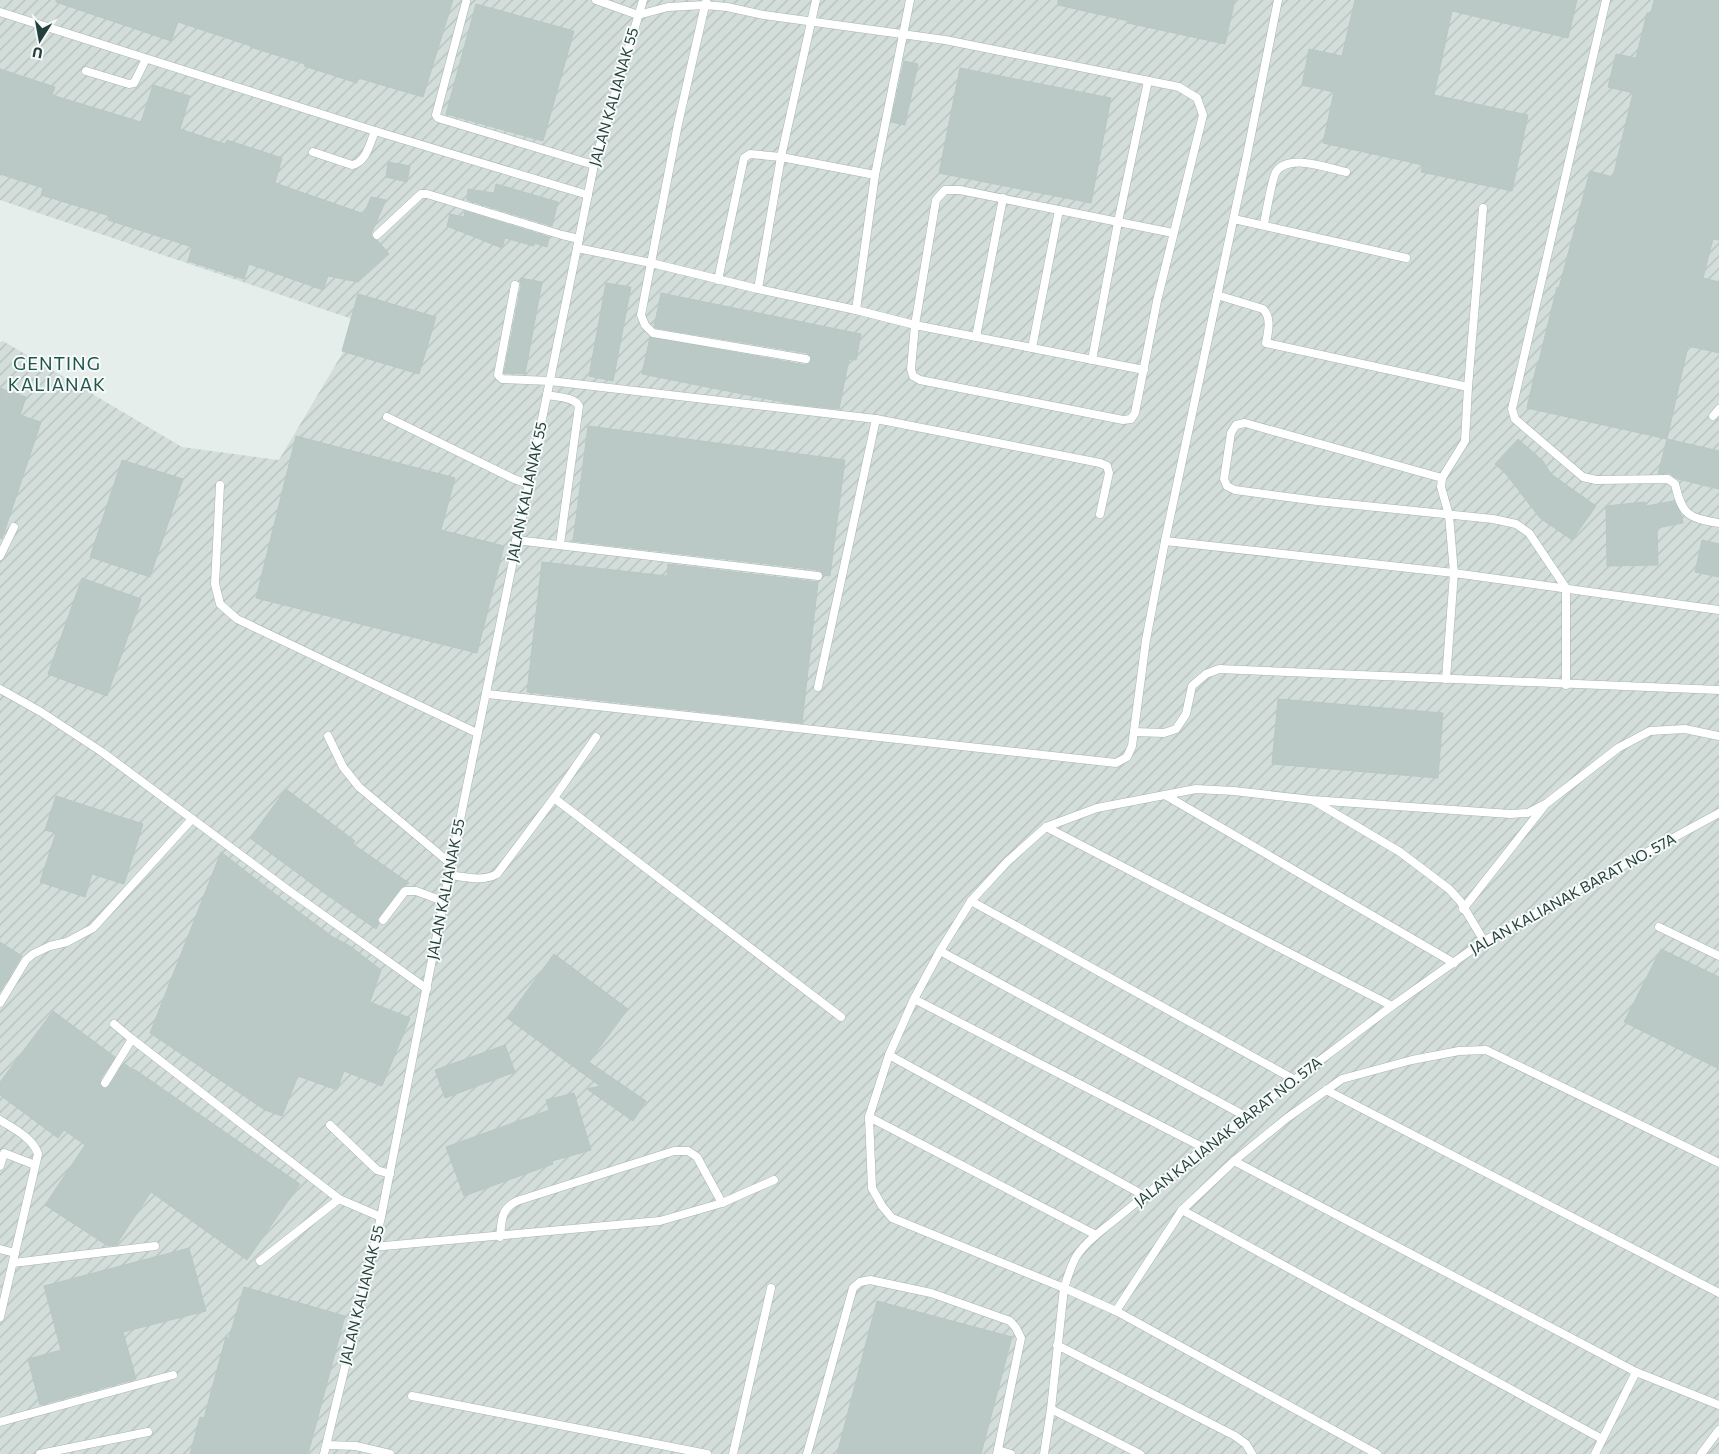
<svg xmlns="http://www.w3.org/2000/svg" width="1719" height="1454" font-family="Commissioner,sans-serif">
<defs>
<pattern id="industrial-furrows" width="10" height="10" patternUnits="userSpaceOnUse" patternTransform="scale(1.25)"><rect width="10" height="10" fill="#d3deda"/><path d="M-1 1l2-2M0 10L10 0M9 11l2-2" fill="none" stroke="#b5c0bc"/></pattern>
</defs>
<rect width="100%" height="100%" fill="#e5eeeb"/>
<polygon fill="url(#industrial-furrows)" points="0,0 1719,0 1719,1454 0,1454 0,342 3,341 182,447 279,460 361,322 0,200"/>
<g fill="#bac9c5" stroke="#b7c8c3">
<polygon points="56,0 453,0 423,97 358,78 357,83 304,66 305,64 250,47 251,46 178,22 171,41 56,2"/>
<polygon points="1058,0 1235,0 1225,44 1128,23 1129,21 1058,5"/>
<polygon points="1355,0 1577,0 1568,38 1452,11 1434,95 1528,115 1512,191 1421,172 1423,165 1323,143 1334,92 1302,85 1309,49 1342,56"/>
<polygon points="1654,0 1719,0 1719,240 1713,239 1703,278 1719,282 1719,353 1688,346 1667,439 1527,408 1537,364 1538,365 1557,287 1559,288 1590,171 1613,177 1633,93 1608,87 1616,54 1636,58 1647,13 1651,13"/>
<polygon points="476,4 574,31 543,141 446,114"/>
<polygon points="904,61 918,64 905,125 891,122"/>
<polygon points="960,68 1111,98 1091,203 939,173"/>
<polygon points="0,69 55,87 52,95 141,122 153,85 190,96 180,129 225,144 227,140 282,158 275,183 364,214 371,197 386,200 371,234 373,238 377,240 389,254 358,282 328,276 323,290 249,264 244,279 188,261 192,247 108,220 110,216 41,195 43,188 0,174"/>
<polygon points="388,162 410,166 407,182 386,177"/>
<polygon points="496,184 558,202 552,226 467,200 468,189 494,193"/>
<polygon points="465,211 549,237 547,247 534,243 534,246 505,238 502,248 447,226 450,214 464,217"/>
<polygon points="520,278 542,282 525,374 504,373 521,286"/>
<polygon points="606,283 631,287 613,381 589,376"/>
<polygon points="661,293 861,334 856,360 849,359 839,409 793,404 642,374 650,337 805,365 808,364 811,360 811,357 807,353 656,328 654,327"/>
<polygon points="358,294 436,317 419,374 342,351"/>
<polygon points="0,388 26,397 20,415 41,422 2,539 0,538"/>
<polygon points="588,426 845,460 830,576 823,575 819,570 573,541"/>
<polygon points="296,436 455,478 441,530 504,546 477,653 256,598"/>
<polygon points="1518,439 1543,461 1551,474 1596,506 1572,540 1540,518 1506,474 1495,464"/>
<polygon points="1667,439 1719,451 1719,489 1678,479 1669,473 1658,474"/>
<polygon points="122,460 183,479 150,577 90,557"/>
<polygon points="1674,501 1681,514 1683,523 1657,528 1658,565 1607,566 1606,506 1645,502 1646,506"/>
<polygon points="1702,540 1719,544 1719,577 1695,572"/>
<polygon points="542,562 667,576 668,564 818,582 802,723 527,692"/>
<polygon points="82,578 141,599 107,696 48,674"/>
<polygon points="1278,699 1443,713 1438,778 1272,764"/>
<polygon points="286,789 355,841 353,844 409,883 401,888 379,917 377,920 379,924 376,929 327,895 250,838"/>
<polygon points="56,796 143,824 124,884 92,874 85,897 40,882 56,833 45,830"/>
<polygon points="221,852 288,904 333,937 350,946 381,970 370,1002 410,1018 382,1086 344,1071 337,1090 298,1076 282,1116 265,1110 150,1033"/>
<polygon points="0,942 22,956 0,992"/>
<polygon points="1661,949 1719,977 1719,1069 1624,1022"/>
<polygon points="554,954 628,1009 589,1062 646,1101 633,1121 587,1089 600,1086 507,1018"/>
<polygon points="53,1011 115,1057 100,1080 102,1087 105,1089 109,1086 124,1063 133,1070 134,1069 300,1184 247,1260 151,1192 116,1245 108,1246 45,1205 85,1145 64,1130 58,1138 0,1095 0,1082"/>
<polygon points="505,1045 515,1072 445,1098 435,1070"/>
<polygon points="574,1093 591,1150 552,1161 553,1164 464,1196 446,1147 549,1110 546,1100"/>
<polygon points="189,1248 206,1311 123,1332 136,1379 40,1405 28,1359 61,1350 44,1286"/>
<polygon points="244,1287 345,1316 308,1454 190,1454 200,1417 204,1418 226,1337 229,1338"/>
<polygon points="877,1301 1012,1337 981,1454 837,1454"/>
</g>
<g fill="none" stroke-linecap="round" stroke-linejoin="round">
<g stroke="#a7b6b3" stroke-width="9">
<g id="service">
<polyline points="596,0 638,15 668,7 705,5 706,2"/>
<path d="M1606,0L1512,409L1515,419L1583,477L1596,480L1668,479L1675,484C1682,515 1688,518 1719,523"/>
<polyline points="466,2 436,115 438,118 594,165"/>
<polyline points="0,12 375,131 588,195"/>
<polyline points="86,71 129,84 134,83 146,59"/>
<path d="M313,152L352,165C366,163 370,143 375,131"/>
<polyline points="1234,219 1406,258"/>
<path d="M1264,224C1266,214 1272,178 1276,172C1289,153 1328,168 1346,172"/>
<polyline points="377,235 421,194 427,194 562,235 579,239"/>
<polyline points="577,248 651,263 641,315 645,325 653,333 806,359"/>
<polyline points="718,280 744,158 750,154 781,157 875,175"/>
<polyline points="515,285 498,375 502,379 550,381 876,419 1100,463 1107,466 1109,473 1100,514"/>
<polyline points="758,289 781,157 816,0"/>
<path d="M1217,295L1263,309C1272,318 1268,332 1266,343L1468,387"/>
<polyline points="856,310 875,175 910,0"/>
<polyline points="976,337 1003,198"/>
<polyline points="1032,348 1059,210"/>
<polyline points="1092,360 1118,222 1148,81"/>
<polyline points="1144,370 915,325 856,310 758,289 651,263 678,124 705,5 727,7 764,15 945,40 1179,87 1197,98 1203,115 1157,301 1135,413 1131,419 1123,420 920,380 913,376 911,369 915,325 936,200 945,190 960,190 1173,233"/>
<path d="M547,395C557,397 574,397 579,406L560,544"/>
<polyline points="1713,416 1719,409"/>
<polyline points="387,417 514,479 528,484"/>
<polyline points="1442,478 1245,423 1236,425 1231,433 1224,479 1227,486 1235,490 1317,501 1493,519 1516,524 1529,533 1566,588 1566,685"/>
<polyline points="220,485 215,584 220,604 237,619 477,733"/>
<polyline points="516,540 818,576"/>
<polyline points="1165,541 1454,573 1719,610"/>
<polyline points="0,556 14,527"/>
<polyline points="1446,679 1454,573 1449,515 1441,487 1442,478 1465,441 1468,387 1483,208"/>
<polyline points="818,687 876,419"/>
<polyline points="0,689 41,712 102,752 288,890 427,989"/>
<polyline points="487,694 1116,763 1127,757 1132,746 1146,640 1165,541 1247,155 1278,0"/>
<polyline points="1134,732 1164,733 1176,729 1186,714 1192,686 1206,674 1219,669 1719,690"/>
<polyline points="328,736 343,767 359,787 451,864"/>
<polyline points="1165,795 1454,963"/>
<polyline points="554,798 596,737"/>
<polyline points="1314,801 1400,852 1449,889 1460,901 1484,941"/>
<polyline points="1046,827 1392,1006"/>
<path d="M449,875C466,877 482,882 497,874L554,798L841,1017"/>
<polyline points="971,901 1295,1080"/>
<polyline points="1463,909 1545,805"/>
<polyline points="383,920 405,891 416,891 443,901"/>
<polyline points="1659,927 1719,956"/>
<polyline points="940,951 1247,1117"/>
<polyline points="914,999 1204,1148"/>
<polyline points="0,1003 26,960 33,954 50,946 67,942 93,928 192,819"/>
<polyline points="114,1024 132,1039 339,1199"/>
<polyline points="889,1055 1145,1196"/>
<polyline points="105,1083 132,1039"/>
<polyline points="1326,1090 1719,1293"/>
<polyline points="869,1117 1096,1235"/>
<path d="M0,1120C14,1129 33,1138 38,1154L0,1317"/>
<polyline points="330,1125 377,1170 390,1174"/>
<polyline points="1234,1161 1636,1372 1719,1405"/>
<polyline points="0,1166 4,1153 35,1165"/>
<polyline points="1182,1210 1602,1439"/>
<path d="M500,1237C502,1220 500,1210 517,1201L674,1151H688L697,1157L722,1203"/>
<polyline points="373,1247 660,1221 722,1203 774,1180"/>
<polyline points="0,1249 15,1253"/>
<polyline points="260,1261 339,1199 381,1217"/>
<polyline points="13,1263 155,1246"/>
<polyline points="1116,1311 1182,1210 1234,1161 1287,1118 1342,1079 1412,1060 1459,1051 1486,1050 1719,1163"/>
<polyline points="1057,1345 1235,1436 1246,1444 1252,1454"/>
<polyline points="412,1396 707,1454"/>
<polyline points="1051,1409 1140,1454"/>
<polyline points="0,1422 173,1375"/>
<polyline points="327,1445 356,1446 390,1454"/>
<polyline points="998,1450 1011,1454"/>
<polyline points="40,1454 148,1432"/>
<polyline points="324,1454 381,1217 451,864 594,165 643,0"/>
<polyline points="733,1454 771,1288"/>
<polyline points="807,1454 853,1288 860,1282 870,1280 931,1293 1010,1321 1016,1328 1021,1338 997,1454"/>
<polyline points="1044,1454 1051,1409 1064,1288 892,1218 882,1206 872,1188 869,1117 889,1055 914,999 940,951 971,901 1007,862 1046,827 1097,808 1196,789 1234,791 1312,800 1510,814 1528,813 1547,803 1618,748 1650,731 1685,729 1719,736"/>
<path d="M1377,1454L1116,1311L1064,1288C1073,1261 1074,1254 1096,1235L1204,1148L1392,1006L1484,941L1719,813"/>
<polyline points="1595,1454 1636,1372"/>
<polyline points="1701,1454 1719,1430"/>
</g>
</g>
<use href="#service" stroke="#fff" stroke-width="8"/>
</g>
<g text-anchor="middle" stroke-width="4" stroke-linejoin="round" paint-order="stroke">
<g font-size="15" fill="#24403c" stroke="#f6faf9">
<text transform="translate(614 97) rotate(-74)" y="5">JALAN KALIANAK 55</text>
<text transform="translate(527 492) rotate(-78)" y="5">JALAN KALIANAK 55</text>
<text transform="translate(446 889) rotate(-79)" y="5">JALAN KALIANAK 55</text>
<text transform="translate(1573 894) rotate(-29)" y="5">JALAN KALIANAK BARAT NO. 57A</text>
<text transform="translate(1228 1132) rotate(-38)" y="5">JALAN KALIANAK BARAT NO. 57A</text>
<text transform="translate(362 1295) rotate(-76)" y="5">JALAN KALIANAK 55</text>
</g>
<g font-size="18" letter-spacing="1" fill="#1f534c" stroke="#f6faf9">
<text x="57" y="370">GENTING<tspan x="57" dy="21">KALIANAK</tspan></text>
</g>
</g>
<g transform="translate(40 40) rotate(191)" stroke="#f6faf9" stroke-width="4" paint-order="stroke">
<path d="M0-4L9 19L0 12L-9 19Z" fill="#24403c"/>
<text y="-8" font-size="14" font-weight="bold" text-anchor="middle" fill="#24403c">U</text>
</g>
</svg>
